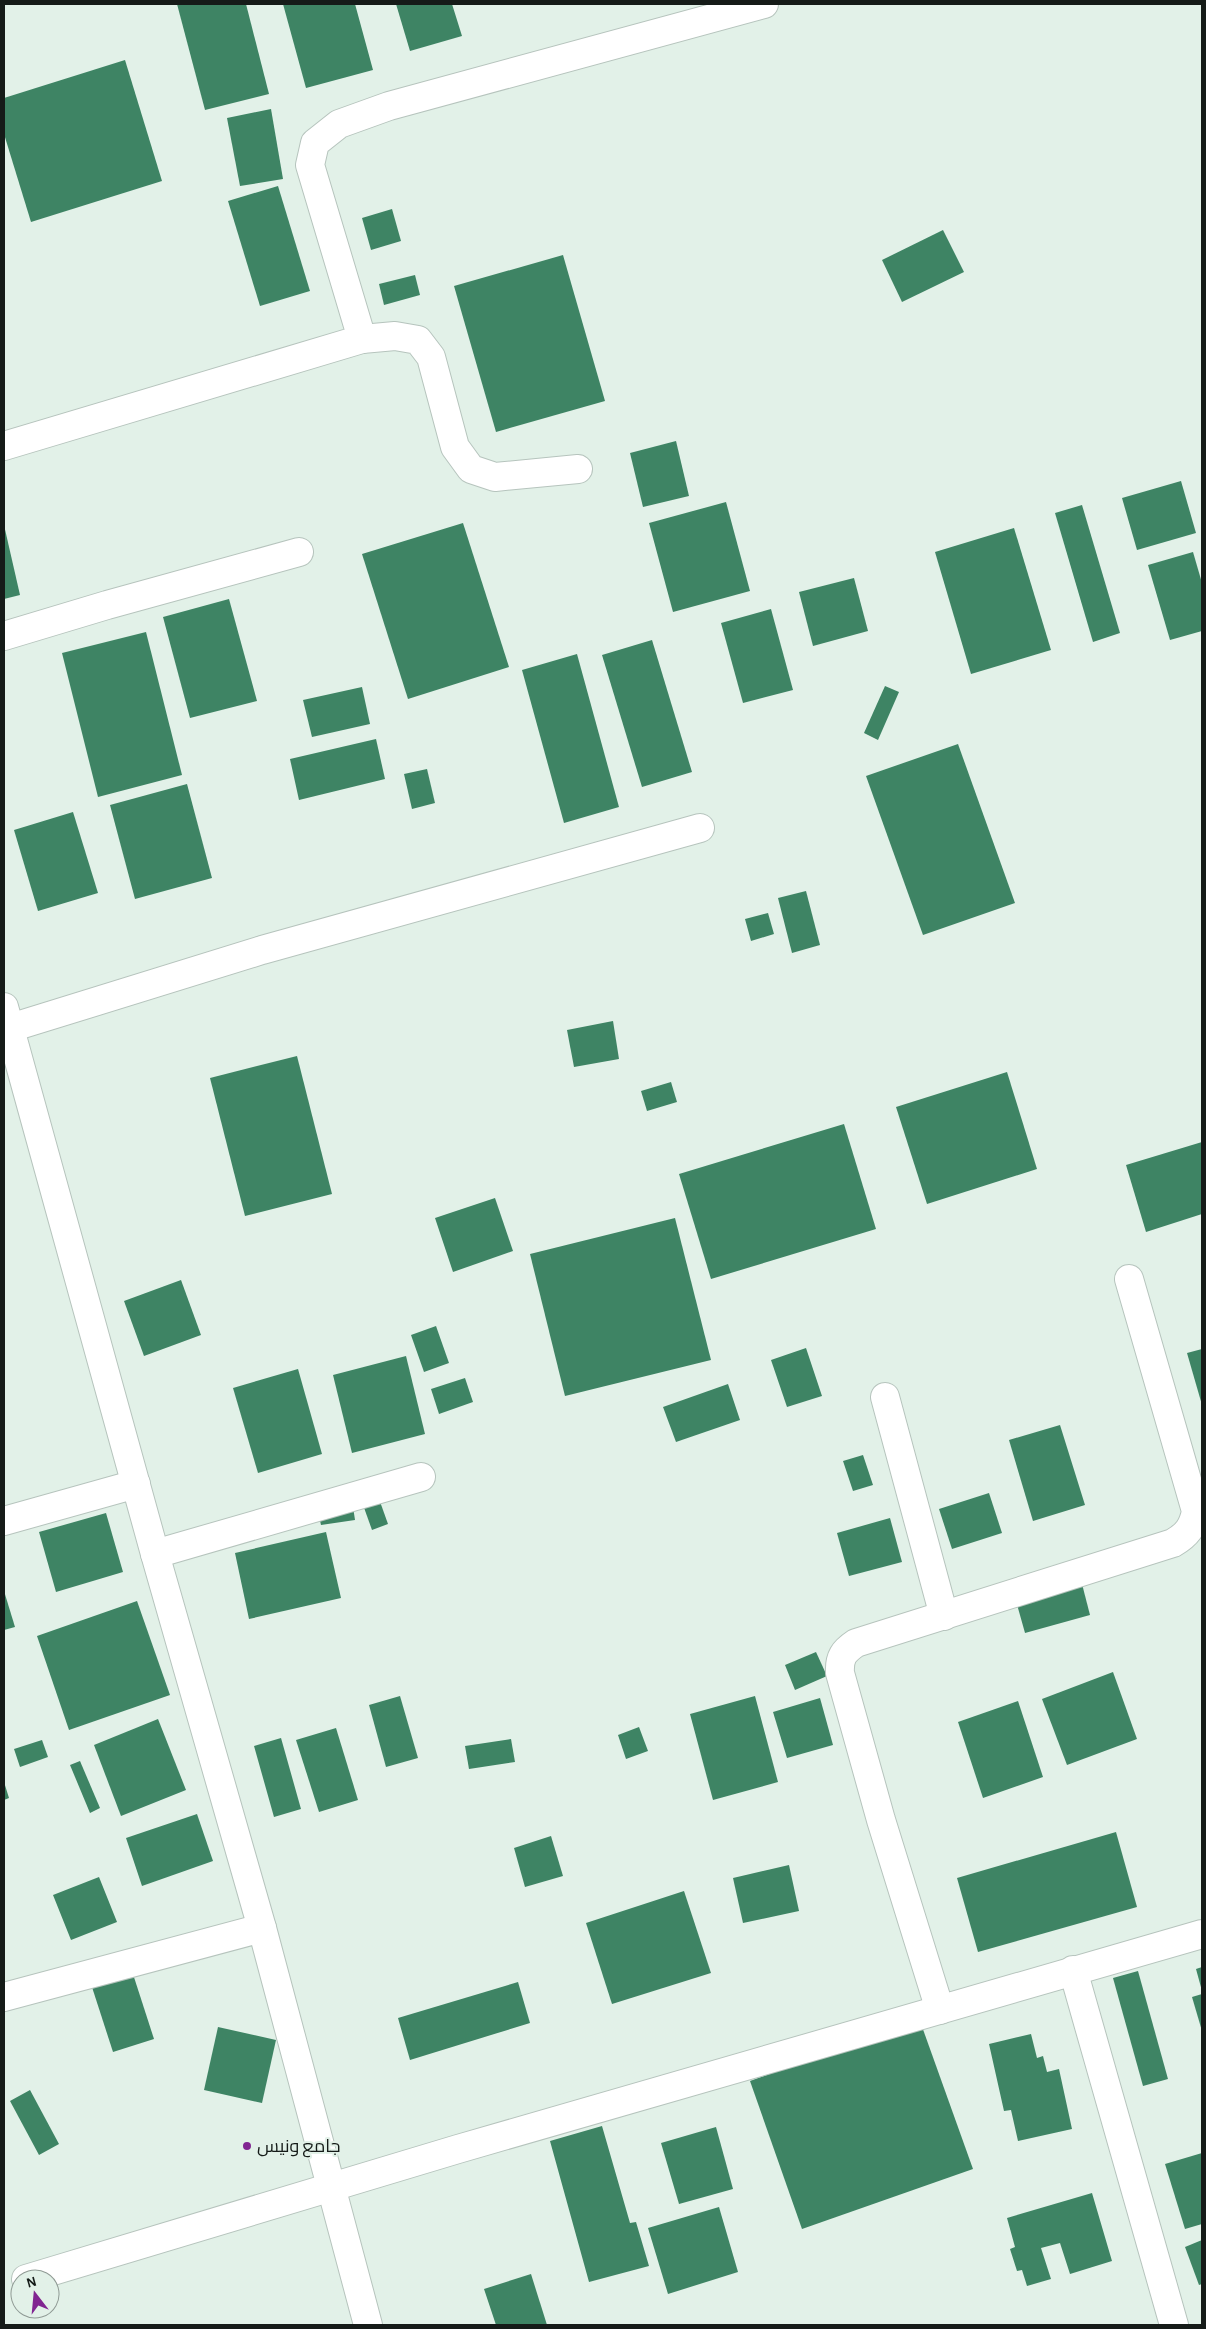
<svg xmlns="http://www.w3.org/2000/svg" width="1206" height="2329" font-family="'Alegreya Sans',Cairo,sans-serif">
<rect width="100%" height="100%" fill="#e2f1e8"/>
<g fill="#3e8464">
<polygon points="177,4 246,4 269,94 205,110"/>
<polygon points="283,4 355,4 373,70 306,88"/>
<polygon points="396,4 452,4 462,36 410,51"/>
<polygon points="125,60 162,181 31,222 4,134 4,98"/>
<polygon points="271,109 283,179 240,186 227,118"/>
<polygon points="278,186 310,291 260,306 228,201"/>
<polygon points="392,209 401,241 371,250 362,218"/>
<polygon points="943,230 964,272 902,302 882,260"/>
<polygon points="563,255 605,401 496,432 454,286"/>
<polygon points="415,275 420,295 384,305 379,284"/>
<polygon points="676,441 689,496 643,507 630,453"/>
<polygon points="1181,481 1196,533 1137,550 1122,498"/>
<polygon points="726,502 750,591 673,612 649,523"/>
<polygon points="1082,505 1120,633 1093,642 1055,513"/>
<polygon points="463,523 509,667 408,699 362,554"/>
<polygon points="4,525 20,595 4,599"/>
<polygon points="1014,528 1051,650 971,674 935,552"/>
<polygon points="1193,552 1202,583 1202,631 1170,640 1148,565"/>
<polygon points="854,578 868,631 813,646 799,592"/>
<polygon points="229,599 257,701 190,718 163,617"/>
<polygon points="771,609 793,690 743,703 721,623"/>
<polygon points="146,632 182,775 98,797 62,653"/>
<polygon points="652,640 692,772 642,787 602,655"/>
<polygon points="577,654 619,807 564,823 522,670"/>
<polygon points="885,686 899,692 878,740 864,733"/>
<polygon points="362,687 370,724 312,737 303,700"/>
<polygon points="376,739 385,779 299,800 290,759"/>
<polygon points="958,744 1015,903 923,935 866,776"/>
<polygon points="427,769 435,803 412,809 404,774"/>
<polygon points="187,784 212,878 135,899 110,805"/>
<polygon points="73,812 98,893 38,911 14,830"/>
<polygon points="806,891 820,945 792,953 778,898"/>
<polygon points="768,913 774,934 751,941 745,919"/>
<polygon points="613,1021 619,1059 574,1067 567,1030"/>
<polygon points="297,1056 332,1194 245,1216 210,1078"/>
<polygon points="1007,1072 1037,1169 927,1204 896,1107"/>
<polygon points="671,1082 677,1102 647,1111 641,1091"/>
<polygon points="844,1124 876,1229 711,1279 679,1174"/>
<polygon points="1202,1142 1202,1214 1146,1232 1126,1165"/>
<polygon points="495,1198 513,1251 453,1272 435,1218"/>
<polygon points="675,1218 711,1360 565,1396 530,1254"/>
<polygon points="181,1280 201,1335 144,1356 124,1301"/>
<polygon points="436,1326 449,1363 424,1372 411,1335"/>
<polygon points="806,1348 822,1396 787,1407 771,1360"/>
<polygon points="1202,1349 1202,1405 1187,1353"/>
<polygon points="406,1356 425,1434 352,1453 333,1375"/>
<polygon points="298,1369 322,1454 258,1473 233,1388"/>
<polygon points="465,1378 473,1402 439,1414 431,1389"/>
<polygon points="728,1384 740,1420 676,1442 663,1407"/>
<polygon points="1060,1425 1085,1505 1033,1521 1009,1440"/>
<polygon points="863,1455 873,1485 853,1491 843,1461"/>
<polygon points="989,1493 1002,1533 952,1549 939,1509"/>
<polygon points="378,1496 388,1524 372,1530 362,1502"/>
<polygon points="353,1507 355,1520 321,1525 318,1512"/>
<polygon points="106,1513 123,1572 56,1592 39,1532"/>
<polygon points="890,1518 902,1562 849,1576 837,1533"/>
<polygon points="326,1532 341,1598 249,1619 235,1553"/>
<polygon points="1082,1584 1090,1615 1025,1633 1016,1601"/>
<polygon points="4,1591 15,1627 4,1630"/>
<polygon points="137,1601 170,1695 69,1730 37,1636"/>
<polygon points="816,1652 827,1676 795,1690 785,1665"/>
<polygon points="1113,1672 1137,1739 1067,1765 1042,1699"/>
<polygon points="400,1696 418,1758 386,1767 369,1705"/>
<polygon points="755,1696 778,1782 713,1800 690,1714"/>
<polygon points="820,1698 833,1745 787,1758 773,1712"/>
<polygon points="1018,1701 1043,1777 983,1798 958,1722"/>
<polygon points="158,1719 186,1790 121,1816 94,1745"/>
<polygon points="639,1727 648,1751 626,1759 618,1735"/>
<polygon points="336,1728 358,1800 319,1812 296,1740"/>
<polygon points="281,1738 301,1809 274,1817 254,1746"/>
<polygon points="511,1739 515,1762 469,1769 465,1746"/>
<polygon points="42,1740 48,1757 20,1767 14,1749"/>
<polygon points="80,1761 100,1808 90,1813 70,1765"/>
<polygon points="4,1782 9,1798 4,1800"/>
<polygon points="197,1814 213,1861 142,1886 126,1838"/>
<polygon points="1116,1832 1137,1907 978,1952 957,1878"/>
<polygon points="551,1836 563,1876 525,1887 514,1848"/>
<polygon points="789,1865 799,1911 743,1923 733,1878"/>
<polygon points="99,1877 117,1922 71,1940 53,1895"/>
<polygon points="684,1891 711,1973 612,2004 586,1923"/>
<polygon points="1202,1967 1202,1991 1196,1969"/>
<polygon points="132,1971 154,2039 113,2052 91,1984"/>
<polygon points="1138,1971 1168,2079 1143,2086 1113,1978"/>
<polygon points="518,1982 530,2023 410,2060 398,2018"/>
<polygon points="1202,1994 1202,2031 1192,1997"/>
<polygon points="920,2021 973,2169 802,2229 750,2081"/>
<polygon points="218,2027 276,2040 262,2103 204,2090"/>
<polygon points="1031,2034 1037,2058 1043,2056 1047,2072 1059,2069 1072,2129 1018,2141 1011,2110 1004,2111 989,2044"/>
<polygon points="30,2090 59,2144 39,2155 10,2101"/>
<polygon points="602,2126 630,2223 636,2222 649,2266 589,2282 550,2141"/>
<polygon points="716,2127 733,2189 679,2204 661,2143"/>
<polygon points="1202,2153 1202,2224 1185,2229 1165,2164"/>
<polygon points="1092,2193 1112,2261 1070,2274 1060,2243 1041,2248 1051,2279 1027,2286 1022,2270 1017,2271 1010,2249 1015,2247 1007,2218"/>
<polygon points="719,2207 738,2272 668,2294 648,2228"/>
<polygon points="1202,2240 1202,2284 1199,2285 1185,2247"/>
<polygon points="531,2274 547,2325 496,2325 484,2289"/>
</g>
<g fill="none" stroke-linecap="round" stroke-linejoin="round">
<g stroke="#b6c4bd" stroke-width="30">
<g id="minor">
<polyline points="362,339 395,336 418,340 431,357 455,447 471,469 495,477 578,469"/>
<polyline points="4,446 362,339 310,165 315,143 339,124 389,106 764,4"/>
<polyline points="4,636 107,605 299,552"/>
<polyline points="4,1007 155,1554 262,1928 368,2325"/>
<polyline points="10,1028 262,950 700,828"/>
<polyline points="885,1397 944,1616"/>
<polyline points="4,1521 136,1484"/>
<polyline points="155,1554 421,1477"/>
<polyline points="1073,1970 1174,2325"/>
<polyline points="4,1997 262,1928"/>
<path d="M940,2010L881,1820L840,1673C839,1657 844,1651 856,1643L1173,1543C1187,1535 1193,1527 1196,1511L1129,1279"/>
<polyline points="26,2279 458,2149 1202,1934"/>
</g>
</g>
<use href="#minor" stroke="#fff" stroke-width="28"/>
</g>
<circle fill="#812591" stroke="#e2f1e8" stroke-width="2" cx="247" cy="2146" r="5"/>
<g text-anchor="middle" stroke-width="4" stroke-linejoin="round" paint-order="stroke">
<g font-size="18" fill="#151b18" stroke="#e2f1e8" text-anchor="start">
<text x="257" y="2152">جامع ونيس</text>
</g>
</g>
<rect width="1206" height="2329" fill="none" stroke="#151b18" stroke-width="10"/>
<g transform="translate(35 2294) rotate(344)"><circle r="24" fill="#e2f1e8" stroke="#909b95"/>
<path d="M0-4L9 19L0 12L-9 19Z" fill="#812591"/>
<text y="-8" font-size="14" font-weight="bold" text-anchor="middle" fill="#151b18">N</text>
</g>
</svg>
